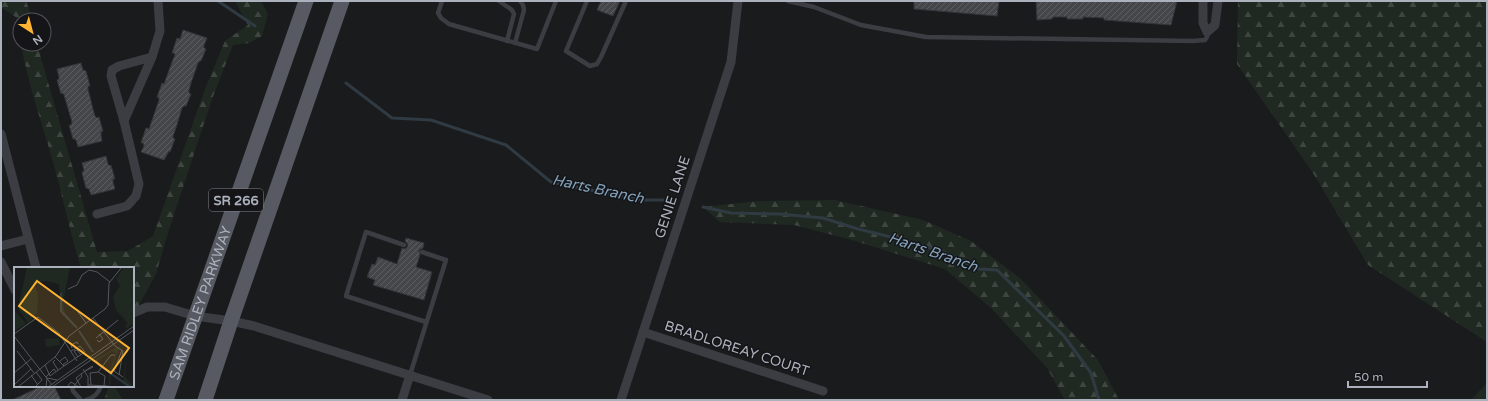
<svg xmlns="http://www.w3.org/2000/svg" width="1488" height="401" font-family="'Varela Round',sans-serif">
<defs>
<pattern id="forest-firs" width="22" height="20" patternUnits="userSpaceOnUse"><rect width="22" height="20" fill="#202921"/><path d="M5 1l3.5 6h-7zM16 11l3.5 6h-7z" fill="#3e463f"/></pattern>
<pattern id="building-hatch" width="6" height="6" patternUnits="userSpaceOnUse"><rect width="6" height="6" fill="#44464a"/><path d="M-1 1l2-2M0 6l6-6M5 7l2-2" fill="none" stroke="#5c5e62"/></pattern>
</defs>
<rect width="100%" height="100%" fill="#1a1b1d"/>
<g fill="url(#forest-firs)">
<polygon points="1,1 26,1 33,20 20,20 20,37 17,18 1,7"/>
<path d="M235,1H261L268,14L262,36L249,43L233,45L212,99L167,236L156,274L133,316V268H81C70,233 63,197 53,162C42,123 28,84 21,44H37L97,252L128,251L153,236L205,89L225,41L248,25Z"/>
<polygon points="1238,1 1487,1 1487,342 1368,265 1313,173 1237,64"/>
<polygon points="835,200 923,220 971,241 1021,279 1098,360 1119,400 1065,400 1047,368 991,308 945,269 852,240 794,225 720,222 703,207 758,201"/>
<polygon points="1487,383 1487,400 1471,400"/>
<polygon points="109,386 114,386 123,400 104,400"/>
</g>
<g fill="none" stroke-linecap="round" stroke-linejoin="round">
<g stroke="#2f3a43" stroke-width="3">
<polyline points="218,1 255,26"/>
<polyline points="346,83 392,118 431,120 506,145 551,182 640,200 663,200"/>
<polyline points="703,207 731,213 779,214 823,218 858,229 895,238 944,252 979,269 997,270 1064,336 1091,373 1099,400"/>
</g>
</g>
<g fill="url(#building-hatch)" stroke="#343439">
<polygon points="601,1 620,1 613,16 597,10"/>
<polygon points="914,1 999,1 997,16 914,9"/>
<polygon points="1036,1 1177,1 1171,25 1104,20 1104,18 1083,17 1083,19 1067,19 1067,17 1053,17 1052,19 1037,20"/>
<polygon points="183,30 207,38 204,45 204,48 206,49 201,61 200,61 198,63 191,83 189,90 189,93 191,94 186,106 184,106 182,108 176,128 173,136 173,138 175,139 170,152 169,151 164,160 141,152 144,146 143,143 141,143 146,128 149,129 159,100 159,98 157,97 162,83 164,84 172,62 175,55 174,53 172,53 177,38 180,39"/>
<polygon points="81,63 83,70 86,71 90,86 88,86 88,89 93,109 95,116 97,118 99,117 103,131 101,132 101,134 102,141 78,147 76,140 75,139 73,139 69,125 71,125 72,122 64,95 63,93 61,94 57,80 59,79 59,77 57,69"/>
<polygon points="106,156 108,164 110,166 111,165 115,179 113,179 113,182 115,189 91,195 89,189 86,188 82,173 84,170 82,163"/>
<polygon points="406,238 424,243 423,248 419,250 420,255 416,267 432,272 424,300 373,285 375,280 367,277 372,264 375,265 378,257 397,264 402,248 405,249 408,246 407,243 405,241"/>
<polygon points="42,386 54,386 61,400 12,400"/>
</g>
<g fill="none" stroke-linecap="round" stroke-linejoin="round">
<g stroke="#3b3d43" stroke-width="4.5">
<polyline points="442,1 438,13 441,18 449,24 537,49 556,1"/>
<polyline points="499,1 512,10 514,14 507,41"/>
<polyline points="587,1 566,51 590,66 597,64 601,57 626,1"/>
<polyline points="788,1 814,7 861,25 926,37 1193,41 1205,40 1207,37 1207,32"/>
<polyline points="515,43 524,10 523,5 520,1"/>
<polyline points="404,245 366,232 346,296 426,322"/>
<polyline points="410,375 446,260 422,252"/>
<polyline points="72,386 73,391 81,400"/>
<path d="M86,400C94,398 98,394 101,386"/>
</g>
<g stroke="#3b3d43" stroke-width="9">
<polyline points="1203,1 1203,23 1207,32 1215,25 1218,1"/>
<polyline points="124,121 111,76 112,70 119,66 152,57"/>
<polyline points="1,134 36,268"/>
<polyline points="97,214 127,206 136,196 139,184 124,121 152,57 160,31 158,1"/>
<polyline points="1,246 28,239"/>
<polyline points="1,262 15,290"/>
<polyline points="133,313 147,307 165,307 195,316 231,321 254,326 488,400"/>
<polyline points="643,332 823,391"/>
<polyline points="402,400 410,375"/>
<polyline points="621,400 731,62 738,1"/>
</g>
<g stroke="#575a62" stroke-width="15">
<path id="s1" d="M166,400L306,1"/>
<polyline points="205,400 231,321 342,1"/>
</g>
</g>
<g text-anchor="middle" stroke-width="3" stroke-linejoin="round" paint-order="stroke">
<rect fill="#151518" stroke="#7f838c" stroke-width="1" x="209" y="189" width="54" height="22" rx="3"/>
<g font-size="13" font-weight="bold" fill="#acb2bd">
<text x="236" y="205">SR 266</text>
</g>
<g font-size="14" fill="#acb2bd" stroke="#151518">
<text transform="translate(672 197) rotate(-72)" y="5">GENIE LANE</text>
<text dy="5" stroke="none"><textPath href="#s1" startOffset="103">SAM RIDLEY PARKWAY</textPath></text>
<text transform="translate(737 348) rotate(18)" y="5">BRADLOREAY COURT</text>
</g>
<g font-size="15" font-style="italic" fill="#82a1ba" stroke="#151518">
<text transform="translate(598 189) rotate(12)" y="5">Harts Branch</text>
<text transform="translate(933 252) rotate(19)" y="5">Harts Branch</text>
</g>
</g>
<g transform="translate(14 267)">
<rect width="120" height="120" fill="#1a1b1d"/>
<path d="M13,0H56L49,36L51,47L63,61L48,47L45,17L31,14L20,16L24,28L23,46L14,56L4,41ZM110,0H120V56L113,61L111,59L114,56L102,43L99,30L106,19L102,12ZM1,44L12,57L0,64V45ZM103,80L105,81L97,104L96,120H95V105L102,86L98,84L80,96L82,92ZM113,84L111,110L118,117L117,120L109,115Z" fill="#202921"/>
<path d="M45,71L46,78L32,80L31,72Z" fill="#202921"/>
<path fill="none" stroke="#2f3a43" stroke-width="2" d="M47,26V44L63,61M65,64L79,85M82,93L85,98L116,120"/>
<path fill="none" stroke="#54575d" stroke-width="1" d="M54,22L63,18L68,8L75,3L83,5L96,15M64,45L72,56M24,50L45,66L63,94M79,51L101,79L109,84L105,108M0,67L24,50M0,69L38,118M82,71L104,53M83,73L85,75L89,72L85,67M58,81L57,78L63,75L64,77M108,83L100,104L109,110M3,84L17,102M41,90L50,99L71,85L66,79L57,84M64,90L60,84L63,83L67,88M41,93L39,95L44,103M46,94L51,90L54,94L49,98M31,98L36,109L50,99M69,102L74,110V120M84,105L91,109L90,119M0,106L17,92M17,108L24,118M32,110L40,102L42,105M0,118L17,102L20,106M74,118L94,119M77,118L76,106L84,105L97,88H101M4,120L42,89L55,69L91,42L94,38L95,16L108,0M21,120L28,113L22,105M32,120L33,111L43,113M34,120L120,59M38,120L120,63M53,120L57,115L65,120M59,120L68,109L67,107L78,99L79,100L71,104M67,120L62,111L67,107"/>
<path fill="#feb432" fill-opacity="0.15" stroke="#feb432" stroke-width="2" d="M23,14L115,81L97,106L5,39Z"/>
<rect width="120" height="120" fill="none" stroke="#acb2bd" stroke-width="2"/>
</g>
<rect width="1488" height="401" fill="none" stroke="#acb2bd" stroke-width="4"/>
<g transform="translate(32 32) rotate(144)"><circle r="19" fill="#151518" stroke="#51545a"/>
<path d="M0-3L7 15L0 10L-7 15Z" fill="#feb432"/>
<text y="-6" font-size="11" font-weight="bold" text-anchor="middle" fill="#acb2bd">N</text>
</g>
<path d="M1348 381v6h79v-6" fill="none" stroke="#acb2bd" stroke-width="2"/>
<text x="1354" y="381" font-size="12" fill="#acb2bd" stroke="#151518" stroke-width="3" paint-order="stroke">50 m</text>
</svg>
